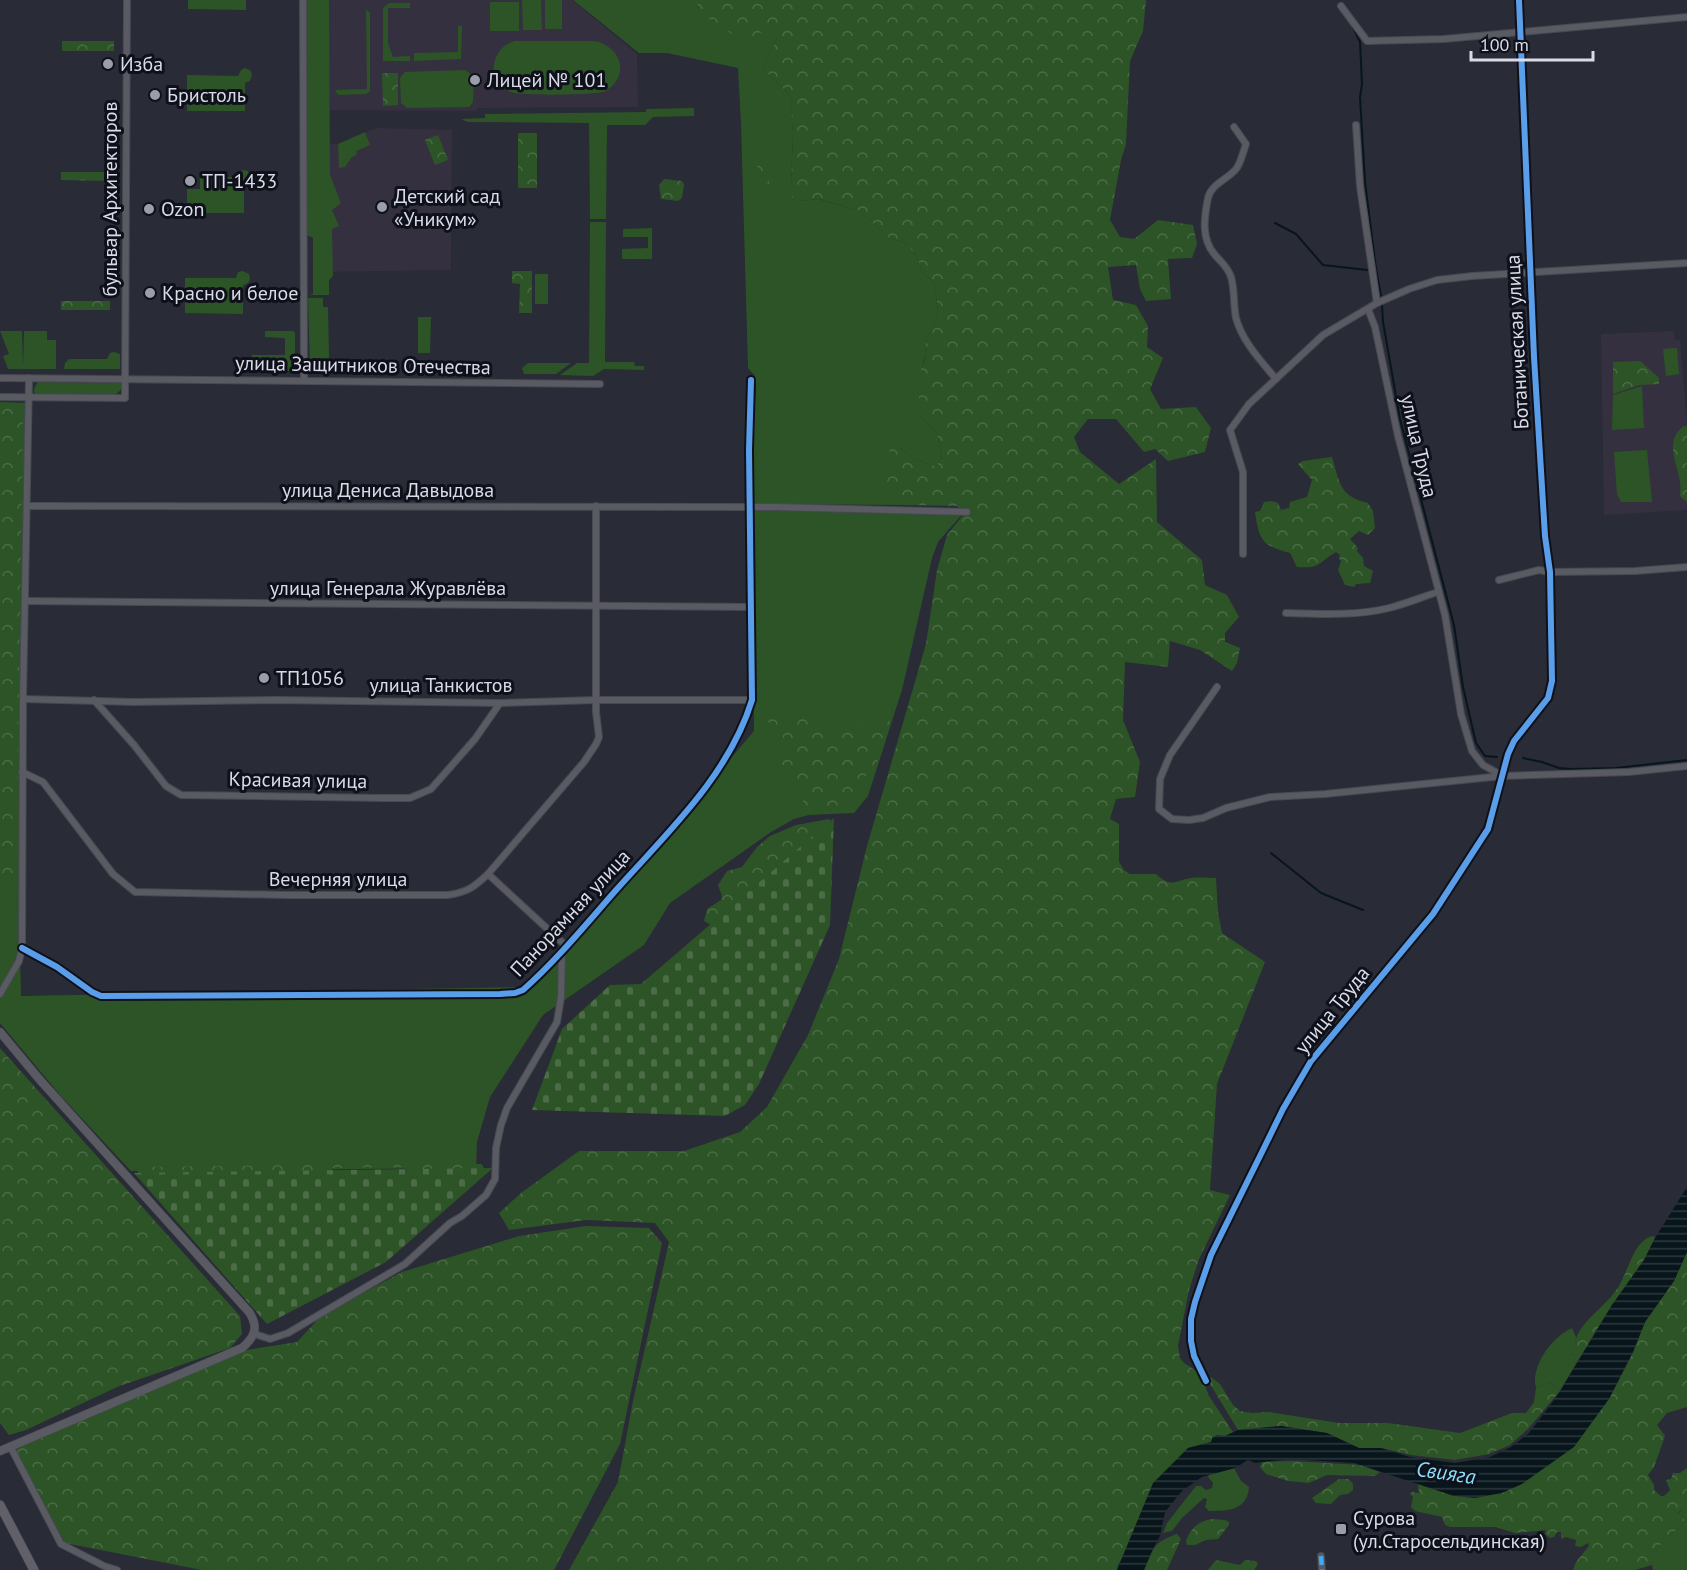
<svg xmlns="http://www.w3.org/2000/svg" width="1687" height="1570" font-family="'PT Sans',sans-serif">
<defs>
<pattern id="forest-crowns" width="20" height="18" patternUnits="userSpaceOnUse" patternTransform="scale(1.5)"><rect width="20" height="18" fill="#2d5426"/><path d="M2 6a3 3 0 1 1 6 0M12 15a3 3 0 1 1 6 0" fill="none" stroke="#4b6c46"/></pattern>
<pattern id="cemetery-stones" width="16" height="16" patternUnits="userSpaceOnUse" patternTransform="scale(1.5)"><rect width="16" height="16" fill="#2d5426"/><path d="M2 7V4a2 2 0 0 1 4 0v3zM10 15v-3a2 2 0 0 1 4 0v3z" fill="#4b6c46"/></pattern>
<pattern id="water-rules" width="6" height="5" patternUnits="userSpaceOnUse" patternTransform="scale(1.5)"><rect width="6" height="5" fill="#08161c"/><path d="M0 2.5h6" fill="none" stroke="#2b373d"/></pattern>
</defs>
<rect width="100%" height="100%" fill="#292b36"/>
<g fill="#35303f">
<polygon points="313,0 572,0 637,54 638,107 481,108 478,108 477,111 313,110"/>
<polygon points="376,128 452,130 451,270 313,272 313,144 339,144"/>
<polygon points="1674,331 1675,340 1680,340 1687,424 1687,510 1604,515 1601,334"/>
</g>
<g fill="#2d5426">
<polygon points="188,0 246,0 246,10 188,9"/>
<polygon points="307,0 329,0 330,175 340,201 340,204 332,210 339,226 332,229 333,276 329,280 329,295 309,295 313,294 313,238 307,235"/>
<polygon points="522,0 541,0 542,30 523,30"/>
<rect x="545" y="0" width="17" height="29"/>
<path d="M573,0H697L698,12L764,31L777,38L763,69L790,95L793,133L791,185L799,201L818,199L860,211L889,238L906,243L917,257L922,272L934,283C937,307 943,320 925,339L927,353L923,362L920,415L937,434L942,458L936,466L915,460L900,448L886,482L904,505L752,504V451L756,386L755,376L748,368L741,124L738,68L667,53H639Z"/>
<rect x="490" y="2" width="29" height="29"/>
<polygon points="389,3 410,3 410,8 388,8 388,43 393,57 410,56 410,61 383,61 383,8"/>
<polygon points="366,9 370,13 370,91 366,94 338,95 335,90 367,89"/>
<polygon points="458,26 462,26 461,59 414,61 414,53 458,52"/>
<path d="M515,41H593C613,43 630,65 614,84C611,87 607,91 603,92C592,95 521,96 511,92C485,83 490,47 515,41Z"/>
<polygon points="245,68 250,70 252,74 250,81 245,83 245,111 187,111 187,75 238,76 241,70"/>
<path d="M465,70C477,76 473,90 473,102L469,107L407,108L401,103L400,78L405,72Z"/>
<polygon points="694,108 694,116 653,117 645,125 607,125 606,219 590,219 589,123 468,122 461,119 485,118 485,114 646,112 646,109"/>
<polygon points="365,132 370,145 356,151 357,154 351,158 345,167 339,168 338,144"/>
<polygon points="243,170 248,171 251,178 248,182 244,185 244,213 187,213 187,189 200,189 200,177 236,177 239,172"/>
<polygon points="590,222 606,222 605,362 634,362 635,366 644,366 644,370 604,369 593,376 560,375 577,363 589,363"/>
<polygon points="652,228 652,259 622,259 622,249 648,248 648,237 623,237 623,229"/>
<path d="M243,271L249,274C251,280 249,284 243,285V314L185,313V278H236L238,272Z"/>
<rect x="535" y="274" width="13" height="30"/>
<path d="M308,298H323V307H328L329,358L334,363H381V365H390V363C395,364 396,367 396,372L310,371Z"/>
<polygon points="418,317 431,317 430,353 418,353"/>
<polygon points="0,331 22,331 23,367 24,331 47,331 47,340 56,340 56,369 8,369 3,356 9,354"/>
<polygon points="265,331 293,331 295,333 295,371 260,371 260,363 252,362 252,355 285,355 285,338 265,337"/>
<polygon points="1677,348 1679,374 1666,376 1663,349"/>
<polygon points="114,352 120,354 120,369 64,369 65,363 69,359 107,359 110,353"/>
<polygon points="528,363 571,363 556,374 524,374 522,368"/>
<polygon points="38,382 122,383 122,389 115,395 35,395 34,389"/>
<polygon points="1642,386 1644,428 1612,430 1613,395"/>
<polygon points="0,402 25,403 19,902 21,996 528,987 566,951 754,731 753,509 964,512 938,542 932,558 902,690 868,796 854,813 809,815 794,819 771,832 670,903 644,945 543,1015 490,1097 477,1142 476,1168 131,1171 60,1095 0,1023"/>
<polygon points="1647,450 1652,502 1621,502 1617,494 1614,452"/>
<path d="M1572,1328L1576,1337L1572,1359L1576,1364L1560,1391L1551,1383L1536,1388C1530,1366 1553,1336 1572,1328Z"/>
<path d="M1234,1468L1241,1481L1249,1487C1247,1511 1227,1511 1209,1511L1205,1507L1207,1499L1204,1498L1182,1518L1172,1531L1163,1533L1167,1523L1196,1486H1201L1206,1490L1212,1488L1213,1483L1208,1477L1209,1475Z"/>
<polygon points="1683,1508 1687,1508 1687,1570 1653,1570 1652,1565 1635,1570 1614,1570 1618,1564 1650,1562 1658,1547 1683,1524 1678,1514"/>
</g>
<g fill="url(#forest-crowns)">
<path d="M697,0H1146L1143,31L1130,61L1126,144L1121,160L1110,220L1120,237L1134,239L1158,220L1193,225L1197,244L1192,258L1168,259L1171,299L1146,301L1140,289L1136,265L1108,267L1113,300L1136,305L1148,326L1147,347L1163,358L1150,389L1161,409L1196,407L1211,428L1205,452L1168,461L1155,449L1144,452L1116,419H1088L1074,437L1080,452L1119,484L1156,459L1157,522L1202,560L1205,585L1227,595L1239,617L1225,633V642L1240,648L1237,663L1232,671L1200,650L1170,641L1168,667L1125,662L1123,720L1140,762L1135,797L1116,799L1110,819L1119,824V862L1124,870L1130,874H1156C1171,888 1175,881 1191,878C1199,877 1208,878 1216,878L1218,912L1222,933L1265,962L1217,1084L1210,1190L1230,1195L1199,1259L1189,1290L1178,1346L1180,1358L1184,1363L1200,1373L1209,1396L1233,1432L1211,1442L1188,1448L1118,1565L1117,1570H569L618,1482L633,1401L669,1242L655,1223L586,1220L509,1230L499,1213L521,1193L579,1151H684L740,1132L767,1107L808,1035L839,959L867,846L926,644L937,570L947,535L963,515L957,506L904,505L886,483L890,449L900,448L915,460L936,466L942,458L937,434L920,415L918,378L927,353L925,339C943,320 937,307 934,283L922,272L917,257L906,243L889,238L860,211L819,199L799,201L792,198L791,185L793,133L790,95L763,69L777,38L763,31L746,43L698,12Z"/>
<rect x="62" y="41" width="52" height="10"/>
<polygon points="382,73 398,73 398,105 383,106"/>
<rect x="518" y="133" width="19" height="55"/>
<polygon points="438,135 448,160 435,165 425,140"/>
<path d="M754,144L764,145C758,159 771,170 769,184L763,183C762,180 762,176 761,172C756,160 744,164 754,144Z"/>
<polygon points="61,172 112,172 112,181 61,180"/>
<polygon points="664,179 682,181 684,185 682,198 678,201 661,199 659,185"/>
<polygon points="512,271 532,271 532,313 519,313 520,284 512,283"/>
<rect x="61" y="301" width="49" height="9"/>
<polygon points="1640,361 1659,378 1659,384 1639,385 1613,394 1613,362"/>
<polygon points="0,406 23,406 16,894 0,895"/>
<path d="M1684,426H1687V502L1680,496C1680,491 1681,486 1680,481C1677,463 1664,440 1684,426Z"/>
<path d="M1332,457C1340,483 1339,496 1368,503L1373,511L1375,528L1368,535L1359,531L1350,539L1358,548L1357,551L1363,558L1364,566L1373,571L1370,583L1356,584L1354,587L1345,585L1338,570L1341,561L1339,558L1340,555L1336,552C1318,562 1322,569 1297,567L1290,553C1262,546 1259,540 1255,512L1260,511L1264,502L1271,501L1278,503L1281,510L1289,508L1290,502L1307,497L1312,480L1298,464L1303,461Z"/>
<path d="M778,717L813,719L824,729L842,728L859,724L868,725L882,717L890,722L874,771L856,781C844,822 841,804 808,810L803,801L802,793L794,783L796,771L777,774L774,770L778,759L785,756L788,749L782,735L767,721L771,718Z"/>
<polygon points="829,819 832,822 713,926 704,921 707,909 721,900 722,896 718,885 727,871 742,867 757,847 770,836 796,825"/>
<polygon points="0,1048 240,1316 242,1334 230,1348 117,1387 26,1430 9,1435 0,1423"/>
<polygon points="378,1162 481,1164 483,1166 484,1173 411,1174 404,1167 332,1168 332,1175 140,1176 137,1170 140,1167 299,1165"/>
<polygon points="586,1226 649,1228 662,1243 620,1444 554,1570 202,1570 65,1543 14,1448 240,1351 297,1342 321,1316 402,1272 519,1236"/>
<path d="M1653,1236L1655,1238L1644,1260L1612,1305L1576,1364L1572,1359C1573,1352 1574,1343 1577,1336C1586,1317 1606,1306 1617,1289C1628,1274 1633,1240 1653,1236Z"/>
<path d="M1687,1252V1407L1667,1413L1657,1425L1665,1436L1654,1467L1648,1475L1654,1485V1490L1661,1496H1664L1670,1490L1666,1480L1671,1479L1673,1473H1680L1687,1468V1508H1683L1678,1513L1685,1520L1683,1524L1658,1547L1649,1565C1632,1569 1631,1564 1618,1564L1614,1570H1573L1576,1562L1589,1546L1588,1543L1581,1547L1575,1546L1576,1540L1566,1537L1561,1539V1532H1557L1554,1537L1550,1538L1545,1534L1546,1530L1515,1533L1495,1527H1450L1445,1525L1442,1517L1415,1511L1411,1507L1413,1497L1410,1494L1411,1492L1419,1493L1418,1483L1454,1496L1609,1399L1633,1352L1645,1322L1674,1281Z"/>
<polygon points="1211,1377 1220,1384 1233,1405 1240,1411 1252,1413 1268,1412 1339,1423 1388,1423 1460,1433 1512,1413 1526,1413 1534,1402 1536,1388 1551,1383 1560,1391 1528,1429 1510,1445 1489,1454 1455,1460 1411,1455 1381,1448 1359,1448 1327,1433 1281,1426 1238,1430 1210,1384 1209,1380"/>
<polygon points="1292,1461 1361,1465 1380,1472 1375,1476 1327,1475 1309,1483 1288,1481 1266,1474 1260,1467 1262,1462"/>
<polygon points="1339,1479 1349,1479 1353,1484 1353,1490 1348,1494 1340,1495 1331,1504 1316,1503 1312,1498"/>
<path d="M1212,1519L1225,1520L1229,1522V1525L1218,1539L1206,1540L1195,1545H1187L1186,1541C1191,1528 1198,1521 1212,1519Z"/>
<path d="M1177,1534L1181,1539L1167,1570H1144C1153,1548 1154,1542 1177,1534Z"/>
<polygon points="1216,1560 1240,1565 1245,1560 1256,1561 1258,1564 1254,1570 1208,1570"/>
</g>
<g fill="url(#cemetery-stones)">
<polygon points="834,818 830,925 759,1084 745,1105 725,1116 532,1110 562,1029 610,985 641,984"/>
<polygon points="493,1168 386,1262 267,1324 134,1173"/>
</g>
<polygon fill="url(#water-rules)" points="1687,1187 1687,1252 1674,1281 1645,1322 1633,1352 1609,1399 1574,1447 1522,1484 1502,1493 1475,1498 1454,1496 1354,1463 1291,1459 1255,1463 1248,1460 1235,1468 1202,1477 1182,1491 1165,1512 1160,1536 1153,1549 1144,1570 1117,1570 1153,1483 1188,1448 1211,1442 1212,1438 1217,1435 1225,1436 1238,1430 1281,1426 1327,1433 1359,1448 1381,1448 1410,1457 1455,1463 1490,1457 1511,1447 1529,1433 1557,1396 1612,1305 1644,1260 1655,1238"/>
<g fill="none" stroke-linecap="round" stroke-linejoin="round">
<g stroke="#08161c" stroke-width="2">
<polyline points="1352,25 1360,42 1362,84 1360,97 1365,182 1376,269 1381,296"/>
<polyline points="1275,223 1296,234 1323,265 1367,270"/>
<polyline points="1382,305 1383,322 1400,419 1454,625 1463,687 1476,743 1485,756 1497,757"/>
<polyline points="1523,758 1542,762 1559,768 1571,769 1616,768 1687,760"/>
<polyline points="1271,853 1321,893 1363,910"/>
</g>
<g stroke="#464852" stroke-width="8">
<g id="minor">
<polyline points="303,0 304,380"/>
<polyline points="1341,6 1367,41 1444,39 1687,17"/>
<polyline points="1356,125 1360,186 1377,303"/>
<path d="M1234,127L1246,144C1243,152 1241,163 1236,169C1227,180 1211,184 1208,198C1204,218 1201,239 1215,255C1221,262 1228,267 1231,277C1235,290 1233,304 1236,318C1242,341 1261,361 1276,379"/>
<polyline points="1368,309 1375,327 1398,436 1445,615 1461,714 1472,751 1483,765 1501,775"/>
<polyline points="0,378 600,384"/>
<polyline points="0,397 125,398 127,0"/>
<polyline points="27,506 775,507 967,512"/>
<polyline points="1243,554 1243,472 1230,430 1249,404 1323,335 1377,303 1409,289 1437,280 1472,276 1687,263"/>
<polyline points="1499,580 1539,570 1550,572 1635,571 1687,567"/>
<polyline points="25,601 751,607"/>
<path d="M1286,613C1318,614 1358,616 1389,608C1405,604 1422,597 1438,592"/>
<polyline points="1217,687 1170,755 1160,779 1159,809 1172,819 1189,820 1203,818 1226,808 1270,797 1325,794 1502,776 1629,772 1687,766"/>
<polyline points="23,699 134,702 278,700 500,703 596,700 752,700"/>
<polyline points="94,700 134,745 166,786 181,795 382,798 410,798 431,789 475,739 500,703"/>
<path d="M22,772L43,782L113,874L135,892L286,895H448C468,892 474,887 488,874L584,762L596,744L599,737L596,712V506"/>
<polyline points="488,874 566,946"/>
<path d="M22,948L57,967L92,992L101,996L500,994L515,993L523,990C557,960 587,923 617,889C668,832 729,775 752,700L749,450L751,380"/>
<polyline points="0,994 19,961 22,948 23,699 29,378"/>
<polyline points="255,1334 270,1339 288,1333 405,1264 450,1223 462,1216 486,1195 495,1179 496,1148 501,1125 507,1108 557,1022 561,997 562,952"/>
<polyline points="1206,1381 1194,1356 1191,1341 1191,1319 1195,1302 1211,1255 1260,1156 1283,1109 1311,1061 1433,914 1488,829 1508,754 1514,741 1548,698 1552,681 1550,572 1545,536 1534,357 1519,0"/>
<polyline points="10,1446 61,1544 104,1566 117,1570"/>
<polyline points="1321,1556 1322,1570"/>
</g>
</g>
<g stroke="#464852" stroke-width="9">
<path id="tertiary" d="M0,1032L40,1080L249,1312C259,1327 255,1337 242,1348L0,1451"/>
</g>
<g stroke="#464852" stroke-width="10">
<polyline id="secondary" points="0,1505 34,1570"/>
</g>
<use href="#minor" stroke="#595a62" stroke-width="6"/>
<use href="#tertiary" stroke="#595a62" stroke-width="8"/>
<use href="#secondary" stroke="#615f67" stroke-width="9"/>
<polyline stroke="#3fa9f5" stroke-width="4.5" stroke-dasharray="9 4.5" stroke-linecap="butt" points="1321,1556 1322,1570"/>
<g stroke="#0f111a" stroke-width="10">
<g id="cycleway">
<path d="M22,948L57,967L92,992L101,996L500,994L515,993L523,990C557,960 587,923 617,889C668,832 729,775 752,700L749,450L751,380"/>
<polyline points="1206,1381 1194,1356 1191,1341 1191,1319 1195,1302 1211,1255 1260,1156 1283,1109 1311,1061 1433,914 1488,829 1508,754 1514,741 1548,698 1552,681 1550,572 1545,536 1534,357 1519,0"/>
</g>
</g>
<use href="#cycleway" stroke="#5a9eea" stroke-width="6"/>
</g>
<g fill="#9b9daa" stroke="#0f111a" stroke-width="2">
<circle cx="108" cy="64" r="6"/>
<circle cx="475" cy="80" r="6"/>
<circle cx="155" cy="95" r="6"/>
<circle cx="190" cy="181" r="6"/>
<circle cx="382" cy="207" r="6"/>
<circle cx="149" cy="209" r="6"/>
<circle cx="150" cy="293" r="6"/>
<circle cx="264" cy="678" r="6"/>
<rect x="1335" y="1523" width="12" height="12" rx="3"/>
</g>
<g text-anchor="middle" stroke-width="6" stroke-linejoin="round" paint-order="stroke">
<g font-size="20" fill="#d9dbe9" stroke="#0f111a" text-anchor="start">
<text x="120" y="71">Изба</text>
<text x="487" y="87">Лицей № 101</text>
<text x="167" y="102">Бристоль</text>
<text x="202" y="188">ТП-1433</text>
<text x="394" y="203">Детский сад<tspan x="394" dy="23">«Уникум»</tspan></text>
<text x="161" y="216">Ozon</text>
<text x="162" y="300">Красно и белое</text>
<text x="276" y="685">ТП1056</text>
<text x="1353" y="1525">Сурова<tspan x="1353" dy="23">(ул.Старосельдинская)</tspan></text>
</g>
<g font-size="20" fill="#d9dbe9" stroke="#0f111a">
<text transform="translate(110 199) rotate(-90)" y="7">бульвар Архитекторов</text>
<text transform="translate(1517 342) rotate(-93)" y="7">Ботаническая улица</text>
<text transform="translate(363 365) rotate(1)" y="7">улица Защитников Отечества</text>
<text transform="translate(1419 446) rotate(77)" y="7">улица Труда</text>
<text x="388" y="497">улица Дениса Давыдова</text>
<text x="388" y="595">улица Генерала Журавлёва</text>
<text x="441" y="692">улица Танкистов</text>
<text transform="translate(298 780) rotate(1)" y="7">Красивая улица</text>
<text x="338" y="886">Вечерняя улица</text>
<text transform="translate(570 913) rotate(-47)" y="7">Панорамная улица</text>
<text transform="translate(1332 1010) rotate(-51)" y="7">улица Труда</text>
</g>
<g font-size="21" font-style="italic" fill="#89dffc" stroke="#0f111a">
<text transform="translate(1446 1473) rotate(8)" y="7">Свияга</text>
</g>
</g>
<path d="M1471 51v9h122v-9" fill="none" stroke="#d9dbe9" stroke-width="3"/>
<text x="1480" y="51" font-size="18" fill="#d9dbe9" stroke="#0f111a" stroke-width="4.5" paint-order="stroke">100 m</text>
</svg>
